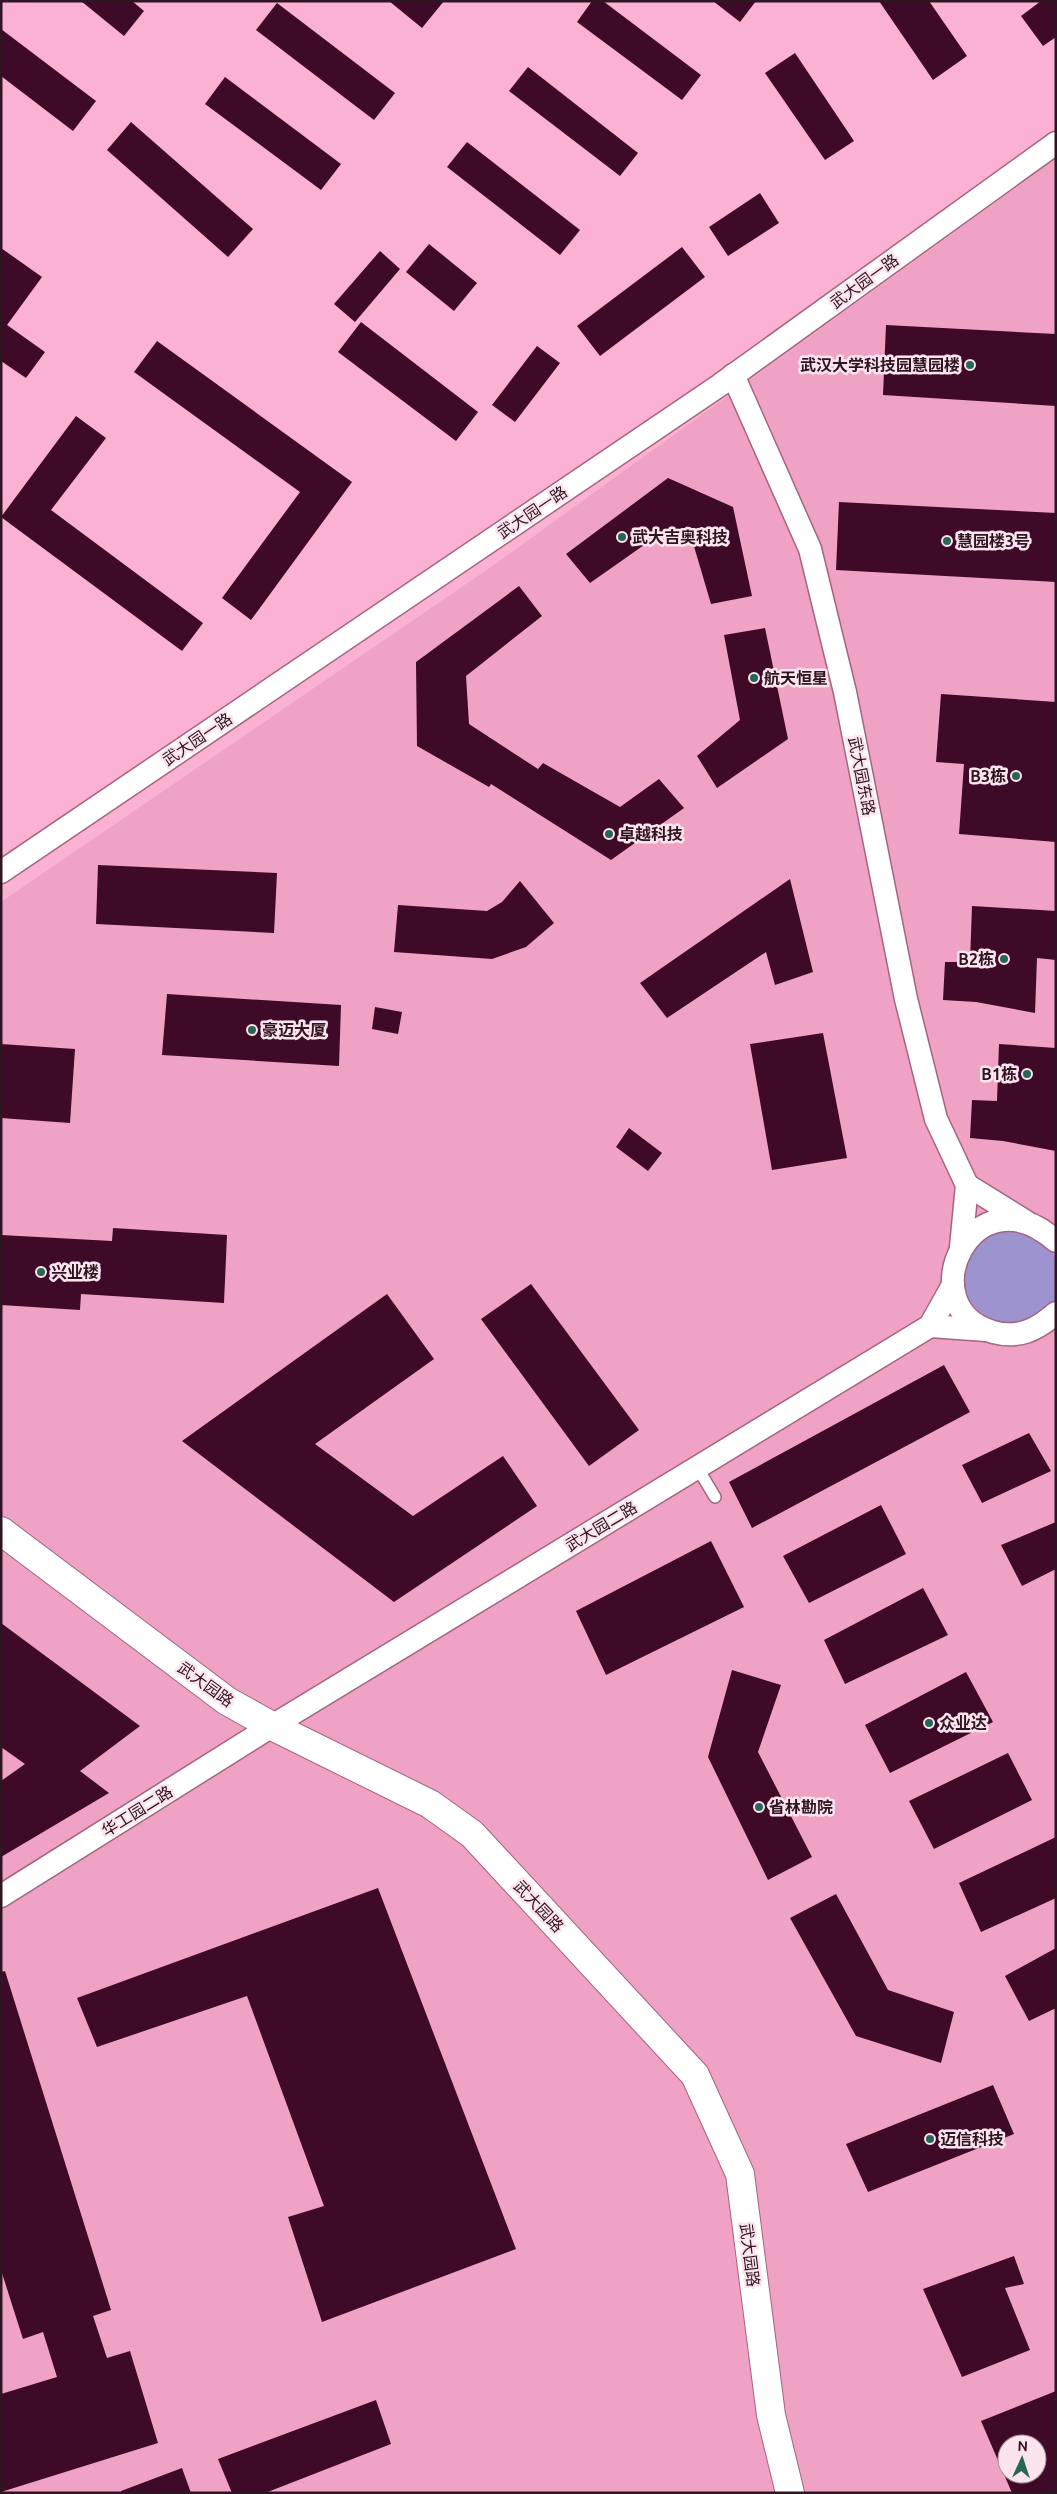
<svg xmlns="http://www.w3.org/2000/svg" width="1057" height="2494" font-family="Ubuntu,'Noto Sans SC',sans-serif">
<rect width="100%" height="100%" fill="#fbb1d2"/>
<path fill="#f0a2c5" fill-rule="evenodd" d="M1056,159V2493H1V902L491,567ZM1007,2444H1037V2474H1007Z"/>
<path fill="#9c93cf" d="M996,1230C1002,1230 1009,1229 1015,1230C1029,1231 1053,1246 1056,1260C1057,1266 1056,1274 1056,1280C1056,1285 1057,1293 1056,1299C1053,1307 1044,1312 1036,1316C979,1349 927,1265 996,1230Z"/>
<g fill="#3e0a27" fill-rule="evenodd">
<polygon points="81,1 132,1 144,11 124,36"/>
<polygon points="389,1 444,1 422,28"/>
<polygon points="592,1 603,1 701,75 682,100 577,22"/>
<polygon points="713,1 756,1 740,22"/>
<polygon points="879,1 929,1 967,56 933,80"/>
<polygon points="1041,1 1056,1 1056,37 1043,46 1021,16"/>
<polygon points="277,3 395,93 374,120 256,30"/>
<polygon points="1,29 96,101 73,131 1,76"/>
<polygon points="795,53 854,141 825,160 765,73"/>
<polygon points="528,67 638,153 620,176 509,91"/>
<polygon points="225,77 341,164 321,190 205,104"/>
<polygon points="131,122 253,229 228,257 107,150"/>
<polygon points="467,142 580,230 560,255 447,167"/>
<polygon points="760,193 779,223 728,256 709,227"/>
<polygon points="429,244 477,283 454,311 406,272"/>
<polygon points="682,247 705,277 600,356 577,326"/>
<polygon points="1,248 42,277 7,325 45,352 26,378 1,361"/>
<polygon points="380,251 400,269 355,322 334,304"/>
<polygon points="361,322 478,412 456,441 338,352"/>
<polygon points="886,325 1056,334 1056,406 883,395"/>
<polygon points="157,341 352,482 251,620 222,598 300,492 134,372"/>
<polygon points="537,346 560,363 515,422 492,405"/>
<polygon points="76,416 106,438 51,510 203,623 182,651 1,517"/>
<polygon points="668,478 733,507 752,596 711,604 693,543 664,531 590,583 566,554"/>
<polygon points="839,502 1056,513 1056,582 836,570"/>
<polygon points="519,586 542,616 466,676 469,724 538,769 543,763 620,807 659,779 684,808 611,860 491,784 489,787 417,746 416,662"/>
<polygon points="765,628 788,739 717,788 697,756 740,720 724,635"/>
<polygon points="941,694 1056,702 1056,842 959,834 964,764 936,762"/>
<polygon points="98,865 277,873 274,933 96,924"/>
<polygon points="790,879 813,972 775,985 766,952 667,1018 640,983"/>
<polygon points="520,881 554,923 526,947 492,959 394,952 398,905 487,911 502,902"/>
<polygon points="972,906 1056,911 1056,960 1037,958 1035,1013 976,1002 943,1000 945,962 970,962"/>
<polygon points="167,994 341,1005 339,1066 162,1055"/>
<polygon points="375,1007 402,1012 398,1034 372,1029"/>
<polygon points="823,1033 847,1158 772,1170 750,1044"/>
<polygon points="1,1044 75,1049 70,1123 1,1118"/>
<polygon points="999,1044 1056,1048 1056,1151 1003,1141 970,1138 972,1100 997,1101"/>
<polygon points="629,1128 662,1153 648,1171 616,1147"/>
<polygon points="113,1228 227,1235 224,1303 81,1294 80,1310 1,1305 1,1235 112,1241"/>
<polygon points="531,1284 639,1430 589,1466 481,1319"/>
<polygon points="387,1294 434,1359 315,1444 413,1516 503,1456 537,1506 394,1602 182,1441"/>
<polygon points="944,1365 970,1412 752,1528 729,1482"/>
<polygon points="1029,1433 1051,1471 982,1503 962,1465"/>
<polygon points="881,1505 906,1554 809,1603 783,1556"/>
<polygon points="1056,1522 1056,1569 1022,1586 1001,1545"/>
<polygon points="711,1541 744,1607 606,1675 576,1611"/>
<polygon points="923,1588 948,1635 845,1684 824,1640"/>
<polygon points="1,1623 140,1726 80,1771 109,1793 1,1857 1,1781 25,1764 1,1747"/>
<polygon points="732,1670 781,1685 758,1752 812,1857 768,1880 708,1757"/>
<polygon points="966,1672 993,1722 890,1773 865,1725"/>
<polygon points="1008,1753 1032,1800 934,1849 909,1801"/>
<polygon points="1056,1837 1056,1898 981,1932 959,1883"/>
<polygon points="378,1888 516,2249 322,2322 288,2217 324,2206 247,1996 97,2047 77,1998"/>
<polygon points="836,1894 888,1990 954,2012 941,2063 856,2036 790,1918"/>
<polygon points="1056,1948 1056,2008 1029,2021 1005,1976"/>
<polygon points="5,1971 111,2310 93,2316 107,2358 130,2351 158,2443 1,2492 1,2394 57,2377 43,2332 23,2339 1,2270 1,1972"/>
<polygon points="993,2085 1014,2134 868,2192 846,2144"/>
<polygon points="1014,2256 1024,2284 1005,2288 1030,2350 962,2377 923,2289"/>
<path d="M1056,2391V2493H1012L981,2421ZM1007,2444H1037V2474H1007Z"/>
<polygon points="376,2400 391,2444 265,2493 232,2493 218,2459"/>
<polygon points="182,2468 191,2493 121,2493 121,2491"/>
</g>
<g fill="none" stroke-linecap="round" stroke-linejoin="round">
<g stroke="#a66382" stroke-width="14">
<polyline id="service" points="697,1467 715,1497"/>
</g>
<g stroke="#a66382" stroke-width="25">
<g id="minor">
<polyline points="733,375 810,549 845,692 906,999 936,1119 967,1185"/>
<polyline points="1,872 720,385 1056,143"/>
<polyline points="967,1185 1025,1221"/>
<path d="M1056,1241C972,1167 908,1308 993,1332C1018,1339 1037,1330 1056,1313"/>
<polyline points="961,1247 967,1185"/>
<polyline points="930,1326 986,1330"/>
<polyline points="1,1896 272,1726 930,1326 953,1285"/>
</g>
</g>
<g stroke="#a66382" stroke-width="30">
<polyline id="tertiary" points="1,1531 227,1701 272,1726 430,1804 472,1834 695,2075 740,2174 771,2415 790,2493"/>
</g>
<use href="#service" stroke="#fff" stroke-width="11"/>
<use href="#minor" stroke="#fff" stroke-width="22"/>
<use href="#tertiary" stroke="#fff" stroke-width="28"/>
</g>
<g fill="#266654" stroke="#fbe4ed" stroke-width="2">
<circle cx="970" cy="365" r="5"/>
<circle cx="622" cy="537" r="5"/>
<circle cx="947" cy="541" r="5"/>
<circle cx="754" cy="678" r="5"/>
<circle cx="1016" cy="776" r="5"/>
<circle cx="609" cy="834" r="5"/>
<circle cx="1004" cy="959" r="5"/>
<circle cx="252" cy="1030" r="5"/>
<circle cx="1027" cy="1074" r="5"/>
<circle cx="41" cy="1272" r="5"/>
<circle cx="929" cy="1723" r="5"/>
<circle cx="759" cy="1807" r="5"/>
<circle cx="930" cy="2139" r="5"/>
</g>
<g text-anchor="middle" stroke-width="5" stroke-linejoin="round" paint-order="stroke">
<g font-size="16" fill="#2f1421" stroke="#fbe4ed">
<text transform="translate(864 281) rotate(-36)" y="6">武大园一路</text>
<text transform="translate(532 512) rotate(-34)" y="6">武大园一路</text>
<text transform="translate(197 739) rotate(-34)" y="6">武大园一路</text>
<text transform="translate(862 776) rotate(79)" y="6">武大园东路</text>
<text transform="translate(601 1526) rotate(-31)" y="6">武大园二路</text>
<text transform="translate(206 1684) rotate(36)" y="6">武大园路</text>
<text transform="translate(137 1811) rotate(-32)" y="6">华工园二路</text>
<text transform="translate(539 1906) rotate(47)" y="6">武大园路</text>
<text transform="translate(750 2255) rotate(83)" y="6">武大园路</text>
</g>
<g font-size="16" font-weight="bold" fill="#2f1421" stroke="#fbe4ed" text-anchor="start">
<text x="960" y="371" text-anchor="end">武汉大学科技园慧园楼</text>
<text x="632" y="543">武大吉奥科技</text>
<text x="957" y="547">慧园楼3号</text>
<text x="764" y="684">航天恒星</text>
<text x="1006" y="782" text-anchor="end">B3栋</text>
<text x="619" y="840">卓越科技</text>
<text x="994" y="965" text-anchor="end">B2栋</text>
<text x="262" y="1036">豪迈大厦</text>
<text x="1017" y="1080" text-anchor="end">B1栋</text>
<text x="51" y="1278">兴业楼</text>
<text x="939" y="1729">众业达</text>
<text x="769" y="1813">省林勘院</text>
<text x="940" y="2145">迈信科技</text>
</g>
</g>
<rect width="1057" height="2494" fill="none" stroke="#2f1421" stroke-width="5"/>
<g transform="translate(1022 2459) rotate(3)"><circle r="24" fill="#fbe4ed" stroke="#a9919b"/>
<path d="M0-4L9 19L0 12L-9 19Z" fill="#266654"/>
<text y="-8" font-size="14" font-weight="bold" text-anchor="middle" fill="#2f1421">N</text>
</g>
</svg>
